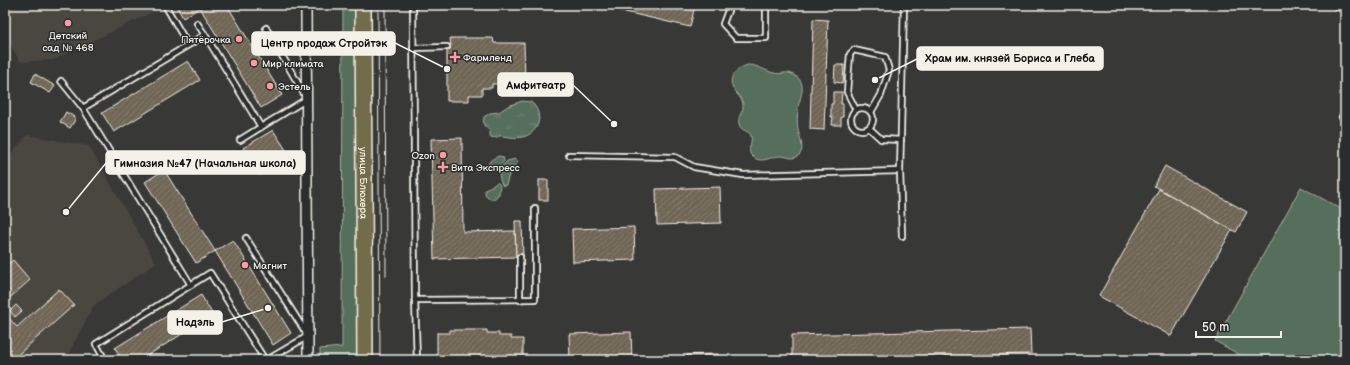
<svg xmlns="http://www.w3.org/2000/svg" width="1350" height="365" font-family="'Balsamiq Sans',sans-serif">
<defs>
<pattern id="park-tufts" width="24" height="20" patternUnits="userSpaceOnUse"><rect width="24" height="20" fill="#566e5c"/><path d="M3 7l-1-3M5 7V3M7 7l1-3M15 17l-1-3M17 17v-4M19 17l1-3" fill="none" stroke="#6f8373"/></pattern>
<pattern id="building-hatch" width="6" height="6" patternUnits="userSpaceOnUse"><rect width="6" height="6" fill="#706657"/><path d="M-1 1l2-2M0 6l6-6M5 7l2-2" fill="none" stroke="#857c6f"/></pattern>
</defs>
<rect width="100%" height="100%" fill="#383836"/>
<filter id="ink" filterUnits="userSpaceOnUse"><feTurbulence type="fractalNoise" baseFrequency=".025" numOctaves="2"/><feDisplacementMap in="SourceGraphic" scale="8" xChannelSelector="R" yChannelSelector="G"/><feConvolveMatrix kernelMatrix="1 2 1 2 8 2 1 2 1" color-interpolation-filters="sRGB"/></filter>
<g filter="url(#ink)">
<g fill="#494640">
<polygon points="5,5 157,5 159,9 53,60 20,62 5,36"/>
<polygon points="27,135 89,146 156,263 94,305 65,360 5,360 5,161"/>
</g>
<g fill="#566e5c" stroke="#a5b0a2">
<polygon points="343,5 358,5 358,360 320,360 320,349 342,347"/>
<path d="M748,65C758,65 765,71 774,73C780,75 786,71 792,74C809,82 800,96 798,108C797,116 797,123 798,130C800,139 808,155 793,158C788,158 785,156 781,156C771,156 761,165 752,156C746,151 753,143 751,136C750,130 741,132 739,124C737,116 744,112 743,104C741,96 734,93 732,86C728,75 739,67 748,65Z"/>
<polygon points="1301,187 1345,211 1345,349 1339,360 1249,360 1215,341"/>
</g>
<g fill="url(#park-tufts)" stroke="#a5b0a2">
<path d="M522,101L531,102C543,112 541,130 526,136C518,139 511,137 503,136C498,135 497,139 491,137L490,135V130C484,128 482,123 484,117L490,113L499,112L508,106Z"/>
<path d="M499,156L503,157L504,161L497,169L491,170L488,167C488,160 494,158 499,156Z"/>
<path d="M516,159L518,162L510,171L506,185L503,186C497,177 499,168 507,161Z"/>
<polygon points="497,182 500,185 499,194 494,199 490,199 485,194 485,189 494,185"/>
</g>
<g fill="url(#building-hatch)" stroke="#f4f1e8">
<polygon points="176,5 203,5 203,6 183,18"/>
<polygon points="205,5 227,5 282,95 261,108 200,8"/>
<polygon points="595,5 695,5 690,27"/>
<polygon points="1066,5 1078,5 1078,8"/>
<polygon points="813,19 828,20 824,130 810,129"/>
<polygon points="450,38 493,38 494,43 524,43 525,79 513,79 513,82 503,82 503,84 492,84 492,88 482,88 482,95 469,95 469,101 447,101 447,45 451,45"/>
<polygon points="188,61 200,80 114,132 102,113"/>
<polygon points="835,65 844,65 843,83 834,82"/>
<polygon points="35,74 55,86 50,93 31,82"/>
<polygon points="833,92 842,92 841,104 843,104 843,117 841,117 841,125 832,125 833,117 831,117 831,104 833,104"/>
<polygon points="66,112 76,118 70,128 60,122"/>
<polygon points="273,130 290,156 259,175 243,148"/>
<polygon points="462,138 463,232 515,231 516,257 434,259 431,139"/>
<polygon points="1165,166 1247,212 1236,232 1154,186"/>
<polygon points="164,170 215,251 196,263 145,182"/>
<rect x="539" y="180" width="9" height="20"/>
<polygon points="720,187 721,223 657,225 656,189"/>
<polygon points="1159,189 1232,230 1171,336 1099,296"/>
<polygon points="515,221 522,221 523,257 516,257"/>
<polygon points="634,227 635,260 573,262 572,229"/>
<polygon points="233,240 291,333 273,345 215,251"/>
<polygon points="13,260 30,280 5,302 5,267"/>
<polygon points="59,289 74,305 12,360 5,360 5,314 17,327"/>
<polygon points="201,295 213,315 140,360 122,360 115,348"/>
<polygon points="16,305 22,311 15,317 10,311"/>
<polygon points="1030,329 1031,354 792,360 792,335"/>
<polygon points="450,330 487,330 487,333 499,333 499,336 511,336 511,339 523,339 523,360 437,360 437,333 450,333"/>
<polygon points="631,332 632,360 570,360 569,334"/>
<polygon points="718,354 718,360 687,360 687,355"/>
</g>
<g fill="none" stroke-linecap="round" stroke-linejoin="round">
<g stroke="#f4f1e8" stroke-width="8">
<g id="lane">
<polyline points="165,5 188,45"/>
<polyline points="413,5 415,300 535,299 535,208"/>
<polyline points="730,5 723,24 736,38 766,38 766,5"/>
<polyline points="197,23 205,35"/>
<polyline points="413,48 447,47"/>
<polyline points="61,81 83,108"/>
<circle cx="862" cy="119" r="11"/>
<polyline points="856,110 847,92 850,54 854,50 885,57 889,70 881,95 871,112"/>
<polyline points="1345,113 1342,117 1345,119"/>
<polyline points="869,128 881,139 901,140"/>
<polyline points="240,140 261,127"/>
<polyline points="569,155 675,157 694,167 743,175 900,171"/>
<polyline points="902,236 900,171 904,5"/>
<polyline points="246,238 308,336 267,360"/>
<polyline points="520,257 520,300"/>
<polyline points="191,285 83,108 205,35 261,127 307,99 266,28"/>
<polyline points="415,300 417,360"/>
<polyline points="105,360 96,344 210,273 265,360"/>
</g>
</g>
<g stroke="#f4f1e8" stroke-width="12">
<g id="street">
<polyline points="306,5 308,360"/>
<polyline points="1338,5 1345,8"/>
</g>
</g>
<g stroke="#f4f1e8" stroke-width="18">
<g id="primary">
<path id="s1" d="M363,5L365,360"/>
</g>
</g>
<use href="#lane" stroke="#2a2d2e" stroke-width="4.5"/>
<use href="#street" stroke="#2a2d2e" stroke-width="9"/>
<use href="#primary" stroke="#736c4b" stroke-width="15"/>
<g stroke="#f4f1e8" stroke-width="1">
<polyline points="378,5 380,360"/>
<polyline points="385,5 386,276"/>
</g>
</g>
</g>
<g fill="#ff9aa2" stroke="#2a2d2e" stroke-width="1.5">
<circle cx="68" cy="23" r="4"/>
<circle cx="239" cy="39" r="4"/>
<path d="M453 51h4v4h4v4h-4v4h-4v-4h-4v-4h4z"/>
<circle cx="254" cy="63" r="4"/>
<circle cx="270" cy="86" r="4"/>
<circle cx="443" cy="155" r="4"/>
<path d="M441 161h4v4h4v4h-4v4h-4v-4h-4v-4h4z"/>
<circle cx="245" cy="265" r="4"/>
</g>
<g text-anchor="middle" stroke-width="3" stroke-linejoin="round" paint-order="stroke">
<g font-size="10" fill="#f4f1e8" stroke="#2a2d2e" text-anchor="start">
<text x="68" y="39" text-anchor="middle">Детский<tspan x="68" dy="12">сад № 468</tspan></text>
<text x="231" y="43" text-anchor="end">Пятёрочка</text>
<text x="463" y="61">Фармленд</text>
<text x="262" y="67">Мир климата</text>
<text x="278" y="90">Эстель</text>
<text x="435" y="159" text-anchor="end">Ozon</text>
<text x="451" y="171">Вита Экспресс</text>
<text x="253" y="269">Магнит</text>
</g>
<g font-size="10" fill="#f4f1e8" stroke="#2a2d2e">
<text dy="4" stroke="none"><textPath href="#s1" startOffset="178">улица Блюхера</textPath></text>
</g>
</g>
<path fill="none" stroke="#f4f1e8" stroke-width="1.5" d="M447 69L395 43M875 80L917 59M614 124L573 85M66 212L106 163M268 308L222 322"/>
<g fill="#f4f1e8" stroke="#2a2d2e" stroke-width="1.5">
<circle cx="447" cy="69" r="4"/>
<circle cx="875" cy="80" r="4"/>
<circle cx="614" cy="124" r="4"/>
<circle cx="66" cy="212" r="4"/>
<circle cx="268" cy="308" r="4"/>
</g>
<g fill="#f4f1e8" stroke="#f4f1e8" stroke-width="1.5">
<rect x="252" y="32" width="143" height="23" rx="4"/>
<rect x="917" y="47" width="186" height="23" rx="4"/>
<rect x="498" y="73" width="75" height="23" rx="4"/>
<rect x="106" y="151" width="199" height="23" rx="4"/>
<rect x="168" y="311" width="54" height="23" rx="4"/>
</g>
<g font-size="11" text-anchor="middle" font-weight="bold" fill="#111">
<text x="324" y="47">Центр продаж Стройтэк</text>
<text x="1010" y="62">Храм им. князей Бориса и Глеба</text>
<text x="536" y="89">Амфитеатр</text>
<text x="205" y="167">Гимназия №47 (Начальная школа)</text>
<text x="195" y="326">Надэль</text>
</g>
<rect width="1350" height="365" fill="none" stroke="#2a2d2e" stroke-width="20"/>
<rect x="10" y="10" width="1330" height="345" fill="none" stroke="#f4f1e8" stroke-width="1.5" filter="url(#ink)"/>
<path d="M1196 331v6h85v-6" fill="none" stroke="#f4f1e8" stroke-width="2"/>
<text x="1202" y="331" font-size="12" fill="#f4f1e8" stroke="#2a2d2e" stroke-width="3" paint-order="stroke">50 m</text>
</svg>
